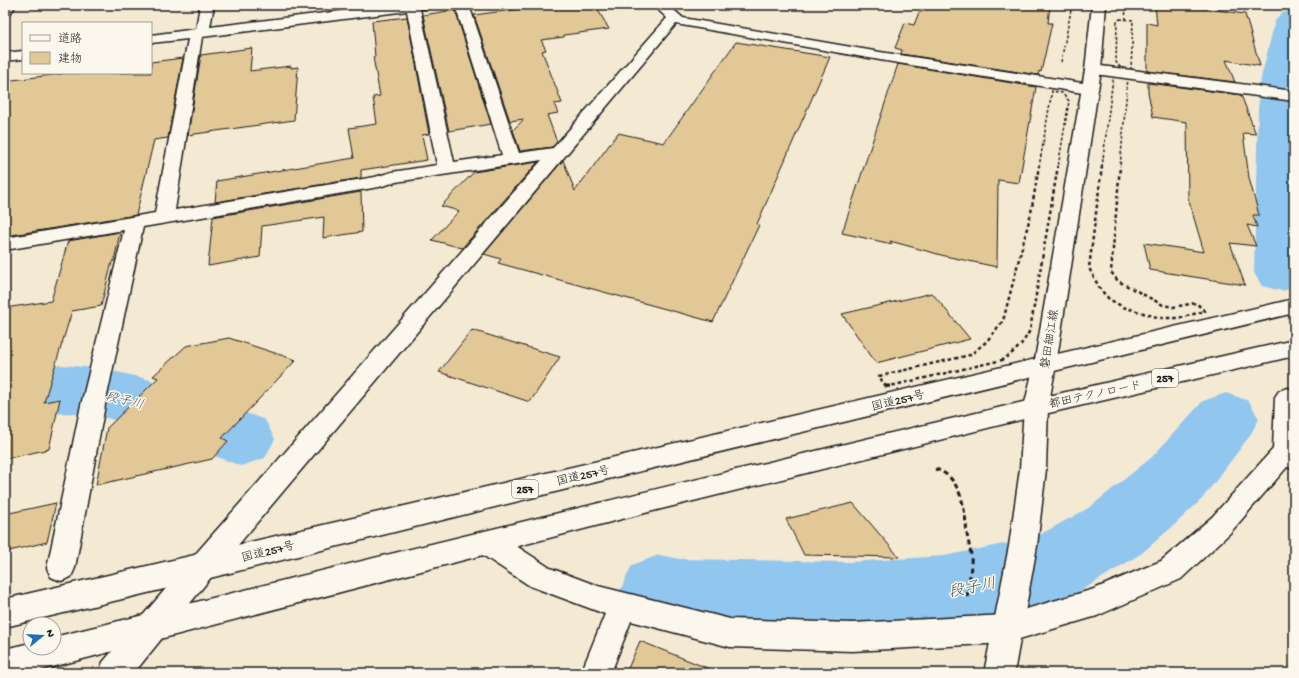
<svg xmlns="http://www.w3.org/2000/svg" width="1299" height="678" font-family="'Gochi Hand','Klee One',sans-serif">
<rect width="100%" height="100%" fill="#f4e9d2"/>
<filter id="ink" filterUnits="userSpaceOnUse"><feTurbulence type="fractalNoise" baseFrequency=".025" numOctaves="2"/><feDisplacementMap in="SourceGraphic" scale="8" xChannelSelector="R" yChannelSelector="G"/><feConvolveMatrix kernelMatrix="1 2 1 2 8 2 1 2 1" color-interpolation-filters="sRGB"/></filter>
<g filter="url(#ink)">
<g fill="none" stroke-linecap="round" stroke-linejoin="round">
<g fill="#91c7ef" fill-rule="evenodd">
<polygon points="1294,10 1294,288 1282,291 1262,286 1254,273 1258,109 1261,78 1275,21 1281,13"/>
<path d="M50,365C126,365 195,394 265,420L275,439L265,458L241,466L133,425L99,416L74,413L44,414L5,425V375L33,367Z"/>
<polygon points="1226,393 1249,401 1259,419 1249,437 1202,499 1172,527 1142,553 1074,595 1047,605 944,628 849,636 680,633 659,627 632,617 620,591 632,565 659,555 680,559 849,562 944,556 1034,538 1090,507 1152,457 1203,401"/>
</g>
</g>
<g fill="#e2c897" stroke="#1c1c1c">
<polygon points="550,5 595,5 609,29 564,35 564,37 541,40 546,50 542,51 562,103 554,104 558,113 547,115 557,142 552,147 520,151 513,130 524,119 510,121 474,15"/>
<polygon points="925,5 945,5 969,9 970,5 1050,5 1048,23 1052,23 1041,72 1039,71 1038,75 901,54 902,50 895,48 905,23 914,25 919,12 922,12"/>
<polygon points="1155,5 1180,5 1245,14 1260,66 1226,60 1235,82 1147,71 1147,23 1157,25"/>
<polygon points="455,10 491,124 449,131 423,15"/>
<polygon points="407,17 429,134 422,135 427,160 361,170 361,178 215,202 217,181 354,158 349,128 377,124 373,97 380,96 373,57 375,57 372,21"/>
<polygon points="736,42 830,57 757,224 759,225 713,322 498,263 501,259 484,254 563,160 575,191 618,133 664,143"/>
<polygon points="252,48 250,71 291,66 291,68 298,67 294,120 188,135 201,55"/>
<polygon points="183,58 168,138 154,140 136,215 5,236 5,81 68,73 151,73 151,62"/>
<polygon points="898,64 1036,87 1019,183 998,180 997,267 945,256 890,241 892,244 842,233"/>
<polygon points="1148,83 1241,95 1256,134 1243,133 1249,178 1259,215 1253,215 1257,227 1247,225 1256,246 1230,243 1245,285 1150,270 1144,243 1204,252 1188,198 1187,122 1153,117 1148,92"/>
<polygon points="538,162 462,248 432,240 459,211 441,206 474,172"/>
<polygon points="361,192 362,232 323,238 324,217 262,226 260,257 208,266 213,217"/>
<polygon points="120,232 114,261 112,262 101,306 72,311 44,402 60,399 49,449 5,459 5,308 51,301 68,241"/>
<polygon points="932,293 970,339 876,363 842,314"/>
<polygon points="472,330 560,357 530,402 439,372"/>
<polygon points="229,338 296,360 222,438 228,441 212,459 96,485 107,428 158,378 153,376 186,346"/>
<polygon points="56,503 47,542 5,552 5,514"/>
<polygon points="853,503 899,557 804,555 786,519"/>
<polygon points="640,641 717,672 717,673 626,673"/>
</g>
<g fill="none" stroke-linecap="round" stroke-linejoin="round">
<g stroke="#1c1c1c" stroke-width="3">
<g id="minor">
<polygon points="5,5 16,5 10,14 5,15"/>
<path d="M200,5H214L210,27L390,5H429L427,8L420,9L454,162L502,155L455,5H469L519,153L553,148L667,18L653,5H668L683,18L880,52L1089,84L1094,86L1097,89L1094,92L1089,94L880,60L676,24L212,576L134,673H99L103,662L192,558L542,160L396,182L379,187L143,227L105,405L75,568L71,577L61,581L51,577L47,568L81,405L124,230L5,250V238L155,213L188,39L151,43V35L196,29ZM407,11L437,165L392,172L375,177L175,210L202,37Z"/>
<polygon points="23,51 23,59 5,61 5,53"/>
<polygon points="1093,65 1294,91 1294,101 1088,73 1085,70 1088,67"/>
<polygon points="1287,388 1294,390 1294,469 1287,467 1230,533 1181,579 1097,616 1006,643 852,651 730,647 631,621 611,673 581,673 605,614 530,586 478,552 474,543 478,534 488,531 498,534 550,568 598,586 730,619 852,623 1006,615 1094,589 1161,561 1212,517 1273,449 1275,397 1279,391"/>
</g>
</g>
<g stroke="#1c1c1c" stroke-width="3">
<polygon id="major" points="1092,5 1106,5 1101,70 1056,365 1048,407 1046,469 1037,546 1014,673 984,673 1009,546 1020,469 1024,407 1034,365 1085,70"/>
</g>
<g stroke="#1c1c1c" stroke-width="3">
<g id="highway">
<polygon points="1294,299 1294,313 563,490 202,580 5,627 5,599"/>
<path d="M1294,340V356L1036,416L649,512L29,673H5V649L30,643V648H54V637C467,535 879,433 1294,340Z"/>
</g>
</g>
<g stroke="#1c1c1c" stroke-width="1.5" stroke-dasharray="3 2" stroke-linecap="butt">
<polyline points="1125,7 1126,19"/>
<polygon points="1120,19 1133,20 1131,71 1120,67 1116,62 1117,22"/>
<polyline points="1061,62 1072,5"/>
<polyline points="1039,167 1052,91 1062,93 1069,101 1058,167"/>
<polyline points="1102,167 1113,78 1118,76 1128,77 1120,167"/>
</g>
<g stroke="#1c1c1c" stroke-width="2.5" stroke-dasharray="3.5 3" stroke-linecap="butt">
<polyline points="1102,166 1089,268 1100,289 1109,299 1123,307 1160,318 1179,318 1205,311 1196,303 1173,307 1163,305 1118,281 1111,272 1120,166"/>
<polyline points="886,387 879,376 970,355 986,342 1003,321 1031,213 1039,166"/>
<path d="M886,387L1002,360C1015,352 1023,344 1030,330L1058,166"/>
</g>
<g stroke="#1c1c1c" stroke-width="3" stroke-dasharray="5 3.5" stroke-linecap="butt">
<polyline points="885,386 891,386"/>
<path d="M935,469C962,476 965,511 967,534C968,541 970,548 971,555C972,569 968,585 967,599"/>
</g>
<use href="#minor" fill="#fbf7ec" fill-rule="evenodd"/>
<use href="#major" fill="#fbf7ec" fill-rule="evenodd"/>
<use href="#highway" fill="#fbf7ec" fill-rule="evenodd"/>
</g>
</g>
<g text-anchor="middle" stroke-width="3" stroke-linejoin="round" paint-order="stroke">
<g fill="#fbf7ec" stroke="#5f5e5a" stroke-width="1">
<rect x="1152" y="369" width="26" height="18" rx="3"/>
<rect x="512" y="480" width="26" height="18" rx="3"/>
</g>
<g font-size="11" font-weight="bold" fill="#1c1c1c">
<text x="1165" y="382">257</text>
<text x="525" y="493">257</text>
</g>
<g font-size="12" fill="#1c1c1c" stroke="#fbf7ec">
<text transform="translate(1049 339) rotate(-81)" y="4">磐田細江線</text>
<text transform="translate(1095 394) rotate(-12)" y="4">都田テクノロード</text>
<text transform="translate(898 400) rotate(-14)" y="4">国道257号</text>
<text transform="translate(583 475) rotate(-13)" y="4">国道257号</text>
<text transform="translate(268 551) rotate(-14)" y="4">国道257号</text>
</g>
<g font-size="13" font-style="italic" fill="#455866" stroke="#fbf7ec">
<text transform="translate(125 399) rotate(14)" y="5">段子川</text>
</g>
<g font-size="16" font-style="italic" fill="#455866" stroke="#fbf7ec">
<text transform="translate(972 586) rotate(-11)" y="6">段子川</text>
</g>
</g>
<rect width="1299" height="678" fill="none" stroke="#fbf7ec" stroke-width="20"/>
<rect x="10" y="10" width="1279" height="658" fill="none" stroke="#1c1c1c" stroke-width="1.5" filter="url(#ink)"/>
<rect x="22" y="22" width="130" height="52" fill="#fbf7ec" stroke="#a29f99"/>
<rect x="30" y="35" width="20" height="6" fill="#fbf7ec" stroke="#a29f99"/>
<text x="58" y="42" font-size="12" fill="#1c1c1c">道路</text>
<rect x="30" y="52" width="20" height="12" fill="#e2c897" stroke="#a29f99"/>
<text x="58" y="62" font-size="12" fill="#1c1c1c">建物</text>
<g transform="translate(42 636) rotate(72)"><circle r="19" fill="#fbf7ec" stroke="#a29f99"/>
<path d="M0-3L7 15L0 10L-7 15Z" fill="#1f6fb2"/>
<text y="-6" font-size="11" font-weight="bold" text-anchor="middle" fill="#1c1c1c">N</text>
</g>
</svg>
